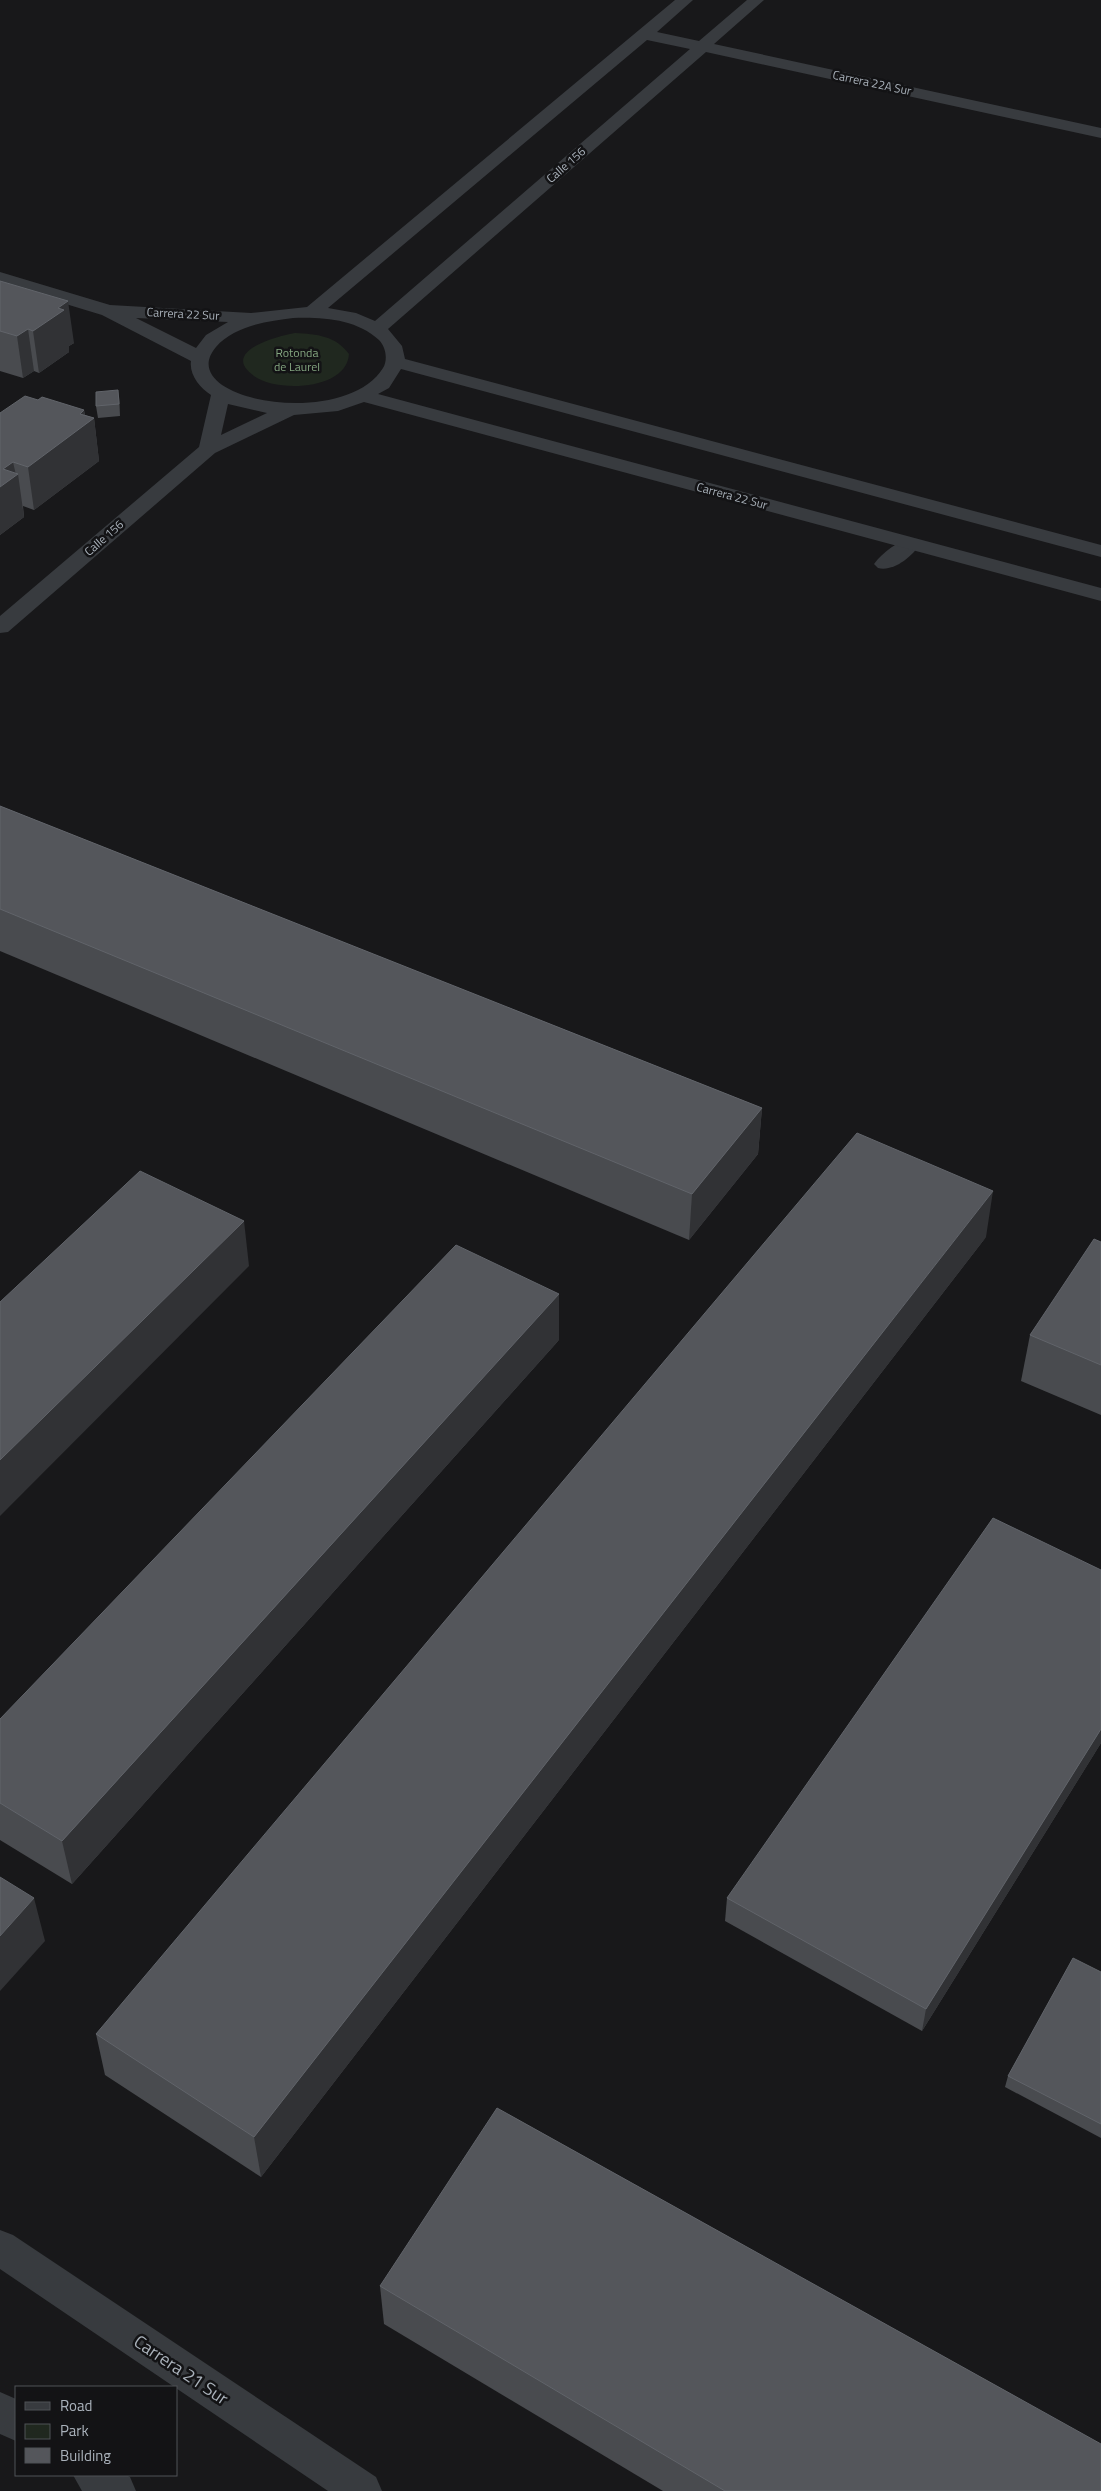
<svg xmlns="http://www.w3.org/2000/svg" width="1101" height="2491" font-family="'Titillium Web',sans-serif">
<rect width="100%" height="100%" fill="#18181a"/>
<path fill="#20281f" d="M295,333C317,334 336,336 349,354C347,390 277,393 254,376C219,351 278,336 295,333Z"/>
<g fill="none" stroke-linecap="round" stroke-linejoin="round">
<path fill="#383b3f" fill-rule="evenodd" d="M910,538L917,540L920,544C912,557 893,572 878,568L874,564C882,553 898,541 910,538Z"/>
<g fill="#383b3f" fill-rule="evenodd">
<path d="M675,0H693L657,32L699,41L747,0H764L714,44L1101,128V138L706,52L388,329L402,346L405,359L1101,545V557L401,369L389,388L378,394L1101,588V601L364,402L338,411L294,415L215,453L8,632L0,633V616L199,447L211,395C200,388 189,375 191,361L102,315L0,284V272L110,305L251,313L307,307ZM647,40L690,49L375,321L356,313L328,308ZM136,318L228,322L206,335L196,348ZM293,318C323,317 356,319 379,340C386,347 388,360 383,368C344,431 171,400 216,347C234,326 268,321 293,318ZM228,404L267,413L221,435Z"/>
<polygon points="0,2230 13,2235 376,2477 382,2491 328,2491 0,2269"/>
<polygon points="0,2392 16,2399 16,2441 0,2434"/>
<polygon points="73,2475 126,2475 130,2477 136,2491 82,2491"/>
</g>
</g>
<g fill="#494b4f">
<polygon points="0,281 74,343 69,346 69,352 39,373 34,371 23,378 0,371"/>
<polygon points="38,400 84,410 85,415 94,418 99,461 34,510 23,506 24,517 0,535 0,413"/>
<polygon points="120,402 120,416 98,418 96,406"/>
<polygon points="0,806 762,1108 758,1154 689,1240 0,951"/>
<polygon points="986,1237 261,2177 105,2075 96,2034"/>
<polygon points="1101,1242 1101,1415 1021,1381 1030,1335"/>
<polygon points="559,1340 72,1884 0,1840 0,1719"/>
<polygon points="1101,1570 1101,1743 922,2031 725,1921 727,1898"/>
<polygon points="1101,1972 1101,2138 1005,2087 1008,2076"/>
<polygon points="380,2286 1101,2491 663,2491 384,2324"/>
</g>
<g fill="#313235">
<polygon points="68,301 74,343 69,346 69,352 39,373 33,331 58,308"/>
<polygon points="28,329 34,371 23,378 17,336"/>
<polygon points="118,390 120,402 120,416 119,404"/>
<polygon points="84,410 86,424 94,418 99,461 34,510 28,467 80,414"/>
<polygon points="13,462 16,475 18,474 24,517 0,535 0,487 3,469"/>
<polygon points="762,1108 758,1154 689,1240 692,1194"/>
<polygon points="993,1191 986,1237 261,2177 254,2137"/>
<polygon points="244,1221 249,1266 0,1516 0,1460"/>
<polygon points="559,1294 559,1340 72,1884 62,1841"/>
<polygon points="1101,1729 1101,1743 922,2031 926,2009"/>
<polygon points="34,1898 45,1941 0,1991 0,1936"/>
</g>
<g fill="#54565b" stroke="#61646a">
<polygon points="0,281 68,301 58,308 64,310 33,331 28,329 17,336 0,331"/>
<polygon points="118,390 119,404 96,406 96,392"/>
<polygon points="25,396 38,400 42,397 84,410 80,414 94,418 28,467 13,462 3,469 18,474 0,487 0,413"/>
<polygon points="0,806 762,1108 692,1194 0,909"/>
<polygon points="857,1133 993,1191 254,2137 96,2034"/>
<polygon points="140,1171 244,1221 0,1460 0,1302"/>
<polygon points="1094,1239 1101,1242 1101,1365 1030,1335"/>
<polygon points="456,1245 559,1294 62,1841 0,1803 0,1719"/>
<polygon points="993,1518 1101,1570 1101,1729 926,2009 727,1898"/>
<polygon points="0,1877 34,1898 0,1936"/>
<polygon points="1073,1958 1101,1972 1101,2124 1008,2076"/>
<polygon points="497,2108 1101,2444 1101,2491 725,2491 380,2286"/>
</g>
<g text-anchor="middle" stroke-width="5" stroke-linejoin="round" paint-order="stroke">
<g font-size="12" fill="#a9b1ba" stroke="#131315">
<text transform="translate(872 83) rotate(12)" y="4">Carrera 22A Sur</text>
<text transform="translate(566 165) rotate(-41)" y="4">Calle 156</text>
<text transform="translate(183 314) rotate(3)" y="4">Carrera 22 Sur</text>
<text transform="translate(732 496) rotate(15)" y="4">Carrera 22 Sur</text>
<text transform="translate(104 538) rotate(-41)" y="4">Calle 156</text>
</g>
<g font-size="12" fill="#84a680" stroke="#131315">
<text x="297" y="357">Rotonda<tspan x="297" dy="14">de Laurel</tspan></text>
</g>
<g font-size="18" fill="#a9b1ba" stroke="#131315">
<text transform="translate(181 2370) rotate(34)" y="6">Carrera 21 Sur</text>
</g>
</g>
<rect x="15" y="2386" width="162" height="90" fill="#131315" stroke="#4f5257"/>
<rect x="25" y="2402" width="25" height="8" fill="#383b3f" stroke="#4f5257"/>
<text x="60" y="2411" font-size="15" fill="#a9b1ba">Road</text>
<rect x="25" y="2424" width="25" height="15" fill="#20281f" stroke="#4f5257"/>
<text x="60" y="2436" font-size="15" fill="#a9b1ba">Park</text>
<rect x="25" y="2448" width="25" height="15" fill="#54565b" stroke="#4f5257"/>
<text x="60" y="2461" font-size="15" fill="#a9b1ba">Building</text>
</svg>
